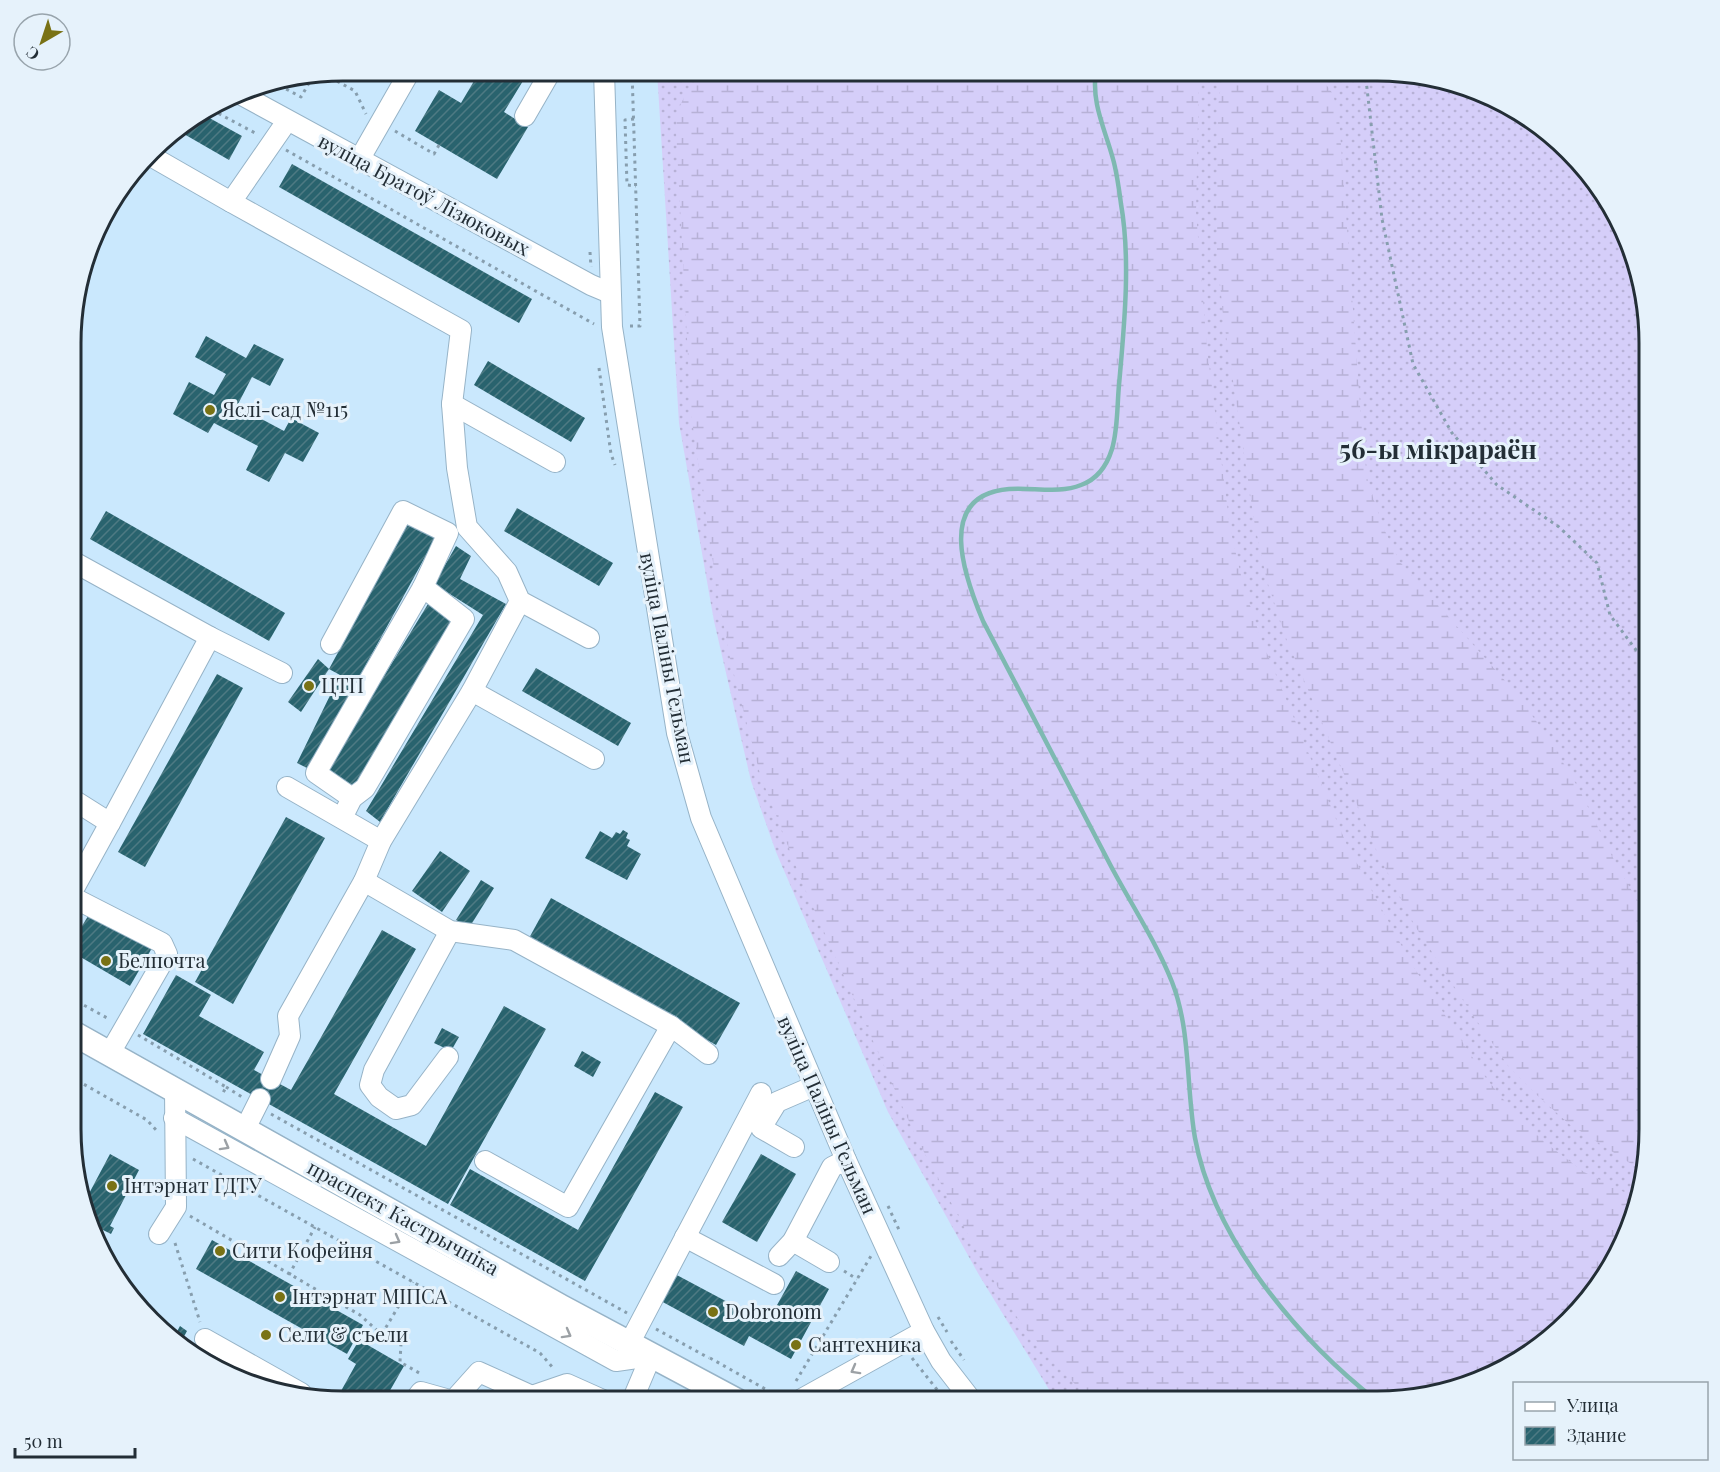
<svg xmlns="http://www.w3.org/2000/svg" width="1720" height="1472" font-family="'Playfair Display',serif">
<defs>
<pattern id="grass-dots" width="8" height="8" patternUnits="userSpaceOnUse" patternTransform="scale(1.5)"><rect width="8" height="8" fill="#d5cef9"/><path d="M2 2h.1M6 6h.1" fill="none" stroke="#b7b1d6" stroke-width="1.8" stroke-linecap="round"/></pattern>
<pattern id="wetland-marsh" width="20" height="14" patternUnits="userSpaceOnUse" patternTransform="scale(1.5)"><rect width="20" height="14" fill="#d5cef9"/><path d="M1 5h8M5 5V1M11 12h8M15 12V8" fill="none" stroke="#b7b1d6"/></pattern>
<pattern id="building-hatch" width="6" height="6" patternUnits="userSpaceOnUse" patternTransform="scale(1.5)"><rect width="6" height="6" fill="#29636e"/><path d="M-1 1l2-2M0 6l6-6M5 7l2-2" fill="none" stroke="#4e7a83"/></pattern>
</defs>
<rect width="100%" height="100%" fill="#cae8fd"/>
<polygon fill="url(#grass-dots)" points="657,71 1394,71 1497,98 1570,151 1622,223 1649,325 1649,1129 1629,1234 1569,1322 1482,1381 1394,1401 1056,1401 979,1275 888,1112 776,852 751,781 714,621 679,423"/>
<g fill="url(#wetland-marsh)">
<polygon points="718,71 1199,71 1196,212 1207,349 1230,528 1243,584 1261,639 1346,843 1411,963 1486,1078 1516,1115 1547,1144 1584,1172 1636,1198 1629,1234 1569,1322 1482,1381 1394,1401 1090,1401 1022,1325 987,1270 916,1137 804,887 760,774 731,663 717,589 691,414 676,130 679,108 688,89"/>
<polygon points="1223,71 1316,71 1333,94 1339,118 1363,446 1368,482 1383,527 1400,562 1515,692 1547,736 1579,789 1616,864 1649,920 1649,1129 1641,1170 1569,1124 1538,1096 1509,1067 1472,1014 1415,926 1378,854 1286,638 1267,581 1255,526 1223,315 1217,252 1218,107"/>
</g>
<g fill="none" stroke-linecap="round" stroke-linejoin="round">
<path stroke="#7eb9b1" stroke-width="4.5" d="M1096,71C1091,103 1105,129 1113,159C1117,173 1119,189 1121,204C1131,261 1124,328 1119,385C1117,406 1118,429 1112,449C1107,465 1098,479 1081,485C1059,494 1032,487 1009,489C934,495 965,578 983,621C1027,704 1070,787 1113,870C1133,907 1156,942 1172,982C1191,1030 1186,1087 1195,1138C1214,1240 1297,1338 1377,1401"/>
</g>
<g fill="url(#building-hatch)">
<polygon points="365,71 388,71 382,81"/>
<polygon points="480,71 529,71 504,112 528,127 497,179 415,131 439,90 461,103"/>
<polygon points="204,115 242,136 229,160 177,130"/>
<polygon points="292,164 532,299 519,323 279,187"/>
<polygon points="206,336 246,358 254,344 284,359 270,386 252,377 237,406 284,431 291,418 319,433 303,462 285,453 269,482 246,470 258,446 214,423 208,433 173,414 189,382 214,395 226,374 195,357"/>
<polygon points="488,361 585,418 571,442 474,385"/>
<polygon points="517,508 613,563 599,586 504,531"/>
<polygon points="106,511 285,613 269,641 90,539"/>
<polygon points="410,520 436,537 309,769 297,763 340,675 329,669"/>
<polygon points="456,546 471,556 460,579 506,604 380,822 366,811 483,615 434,584"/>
<polygon points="428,604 455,620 353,789 326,771"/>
<polygon points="318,659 329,669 301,712 288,702"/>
<polygon points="536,668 631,723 618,746 522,691"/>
<polygon points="217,674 243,688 145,867 118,852"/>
<polygon points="286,817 325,838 233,1004 195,982"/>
<polygon points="623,830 628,833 626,838 630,840 627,846 641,854 627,880 585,858 600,831 612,838 616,832 620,834"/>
<polygon points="440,851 470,871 442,912 412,891"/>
<polygon points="481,880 494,888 469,928 456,920"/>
<polygon points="551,898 740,1003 716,1045 528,940"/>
<polygon points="90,913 152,948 130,986 72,952 72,942"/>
<polygon points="382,930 416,949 334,1094 426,1146 504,1006 546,1029 448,1204 143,1034 176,975 211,995 199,1016 264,1052 254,1070 291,1090"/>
<polygon points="442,1028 459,1037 451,1051 434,1043"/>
<polygon points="582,1051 601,1062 593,1077 574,1066"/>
<polygon points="655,1092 683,1107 585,1281 450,1205 470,1169 578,1230"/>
<polygon points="110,1154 139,1170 110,1226 114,1228 111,1234 89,1223 84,1203"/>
<polygon points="761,1154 796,1174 757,1242 722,1222"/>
<polygon points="212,1240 363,1325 347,1354 196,1269"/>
<polygon points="796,1271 829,1289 791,1359 749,1336 744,1346 659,1300 673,1273 767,1323"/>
<polygon points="180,1326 187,1331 181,1342 174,1337"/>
<polygon points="359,1340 404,1366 384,1401 336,1400 356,1364 348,1359"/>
</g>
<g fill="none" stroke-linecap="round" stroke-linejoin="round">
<g stroke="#96b3c7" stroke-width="22">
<g id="minor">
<polyline points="604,71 612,327 677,733 701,818 846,1160 924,1331 941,1361 972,1401"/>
<polyline points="240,94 591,285 610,293"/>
<polyline points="525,116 551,71"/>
<polyline points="149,155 231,202 287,121"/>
<polyline points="359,160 410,71"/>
<polyline points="231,202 461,330 452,404 457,468 467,527 507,572 520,601 589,638"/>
<polyline points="452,404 555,462"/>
<polyline points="72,561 210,637 282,673"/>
<polyline points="331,644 403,511 448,533 423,587 316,773 352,798"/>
<polyline points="472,691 594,759"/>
<polyline points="287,787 381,841"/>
<polyline points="72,799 110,823 210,637"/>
<polyline points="342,818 352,798 365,788 464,619 423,587"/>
<polyline points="364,881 450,931 514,940 671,1026 708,1054"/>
<polyline points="72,892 110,823"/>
<polyline points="72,897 162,943 167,954 110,1053"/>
<polyline points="448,1057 412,1105 396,1109 379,1097 370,1085 374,1070 450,931"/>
<polyline points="271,1079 290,1036 288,1016 364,881 381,841 472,691 520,601"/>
<polyline points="174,1118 616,1361 651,1356"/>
<polyline points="245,1129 260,1099"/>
<polyline points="794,1147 761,1128 777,1102 814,1086"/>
<polyline points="485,1161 568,1207 671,1026"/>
<polyline points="159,1234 176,1207 175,1089"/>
<polyline points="685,1237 774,1284"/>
<polyline points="793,1241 829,1262"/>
<polyline points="779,1256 793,1241 832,1167 846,1160"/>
<polyline points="205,1339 301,1393"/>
<polyline points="629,1344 761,1093"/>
<polyline points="414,1401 421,1392 453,1401 479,1372 532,1396 567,1384 605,1401"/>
<polyline points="632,1401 651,1356"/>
<polyline points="798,1401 924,1331"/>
</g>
</g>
<g stroke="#96b3c7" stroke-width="27">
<polyline id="major" points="71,1032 561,1307 737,1401"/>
</g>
<g stroke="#879eae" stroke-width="3" stroke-dasharray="3 4.5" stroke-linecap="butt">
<polyline points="1365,71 1382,219 1413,364 1452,433 1497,485 1559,527 1597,563 1610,615 1636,650 1649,657"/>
<polyline points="324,74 355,91 366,114"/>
<polyline points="273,82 301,97 313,76"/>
<polyline points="212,110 257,134"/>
<polyline points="634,119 625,120 627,185 636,186"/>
<polyline points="395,131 434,154 439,145"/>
<polyline points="286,150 594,324"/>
<polyline points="590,252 591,267"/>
<polyline points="630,326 640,326 632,71"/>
<polyline points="599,368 611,454 615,465"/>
<polyline points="71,998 109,1019"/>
<polyline points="138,1035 226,1087 222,1095"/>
<polyline points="71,1077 147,1120 157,1131"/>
<polyline points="226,1087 242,1097"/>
<polyline points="271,1114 627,1313"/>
<polyline points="193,1159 540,1353 554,1369"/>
<polyline points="888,1206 900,1232"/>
<polyline points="190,1216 360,1315 382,1335 401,1343 400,1362 421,1374"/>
<polyline points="175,1243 200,1322"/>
<polyline points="844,1271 857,1279"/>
<polyline points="289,1275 315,1227"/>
<polyline points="938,1317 947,1332"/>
<polyline points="656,1329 709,1358"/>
<polyline points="382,1334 413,1282"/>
<polyline points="951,1341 964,1360"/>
<polyline points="710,1358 783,1399"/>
<polyline points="912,1358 946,1401"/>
<polyline points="796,1381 871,1256"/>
<polyline points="988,1392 995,1401"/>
</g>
<use href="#minor" stroke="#fff" stroke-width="20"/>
<use href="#major" stroke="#fff" stroke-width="24"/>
</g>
<defs><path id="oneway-chevron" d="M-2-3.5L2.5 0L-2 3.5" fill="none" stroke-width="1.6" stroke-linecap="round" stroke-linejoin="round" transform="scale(1.5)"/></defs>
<g stroke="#9ca1a5">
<use href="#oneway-chevron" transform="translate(225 1146) rotate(29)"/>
<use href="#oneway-chevron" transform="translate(396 1240) rotate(29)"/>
<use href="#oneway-chevron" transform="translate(567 1334) rotate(29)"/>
<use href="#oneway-chevron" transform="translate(855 1370) rotate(151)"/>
</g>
<g fill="#797215" stroke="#e6f2fb" stroke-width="2">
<circle cx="210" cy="410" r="6"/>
<circle cx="309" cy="686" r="6"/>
<circle cx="106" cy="961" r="6"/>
<circle cx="112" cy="1186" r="6"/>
<circle cx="220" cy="1251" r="6"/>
<circle cx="280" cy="1297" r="6"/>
<circle cx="713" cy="1312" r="6"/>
<circle cx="266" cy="1335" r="6"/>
<circle cx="796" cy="1345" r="6"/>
</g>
<g text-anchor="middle" stroke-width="6" stroke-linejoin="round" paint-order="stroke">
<g font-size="20" fill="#232e36" stroke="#e6f2fb">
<text transform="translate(424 195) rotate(28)" y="7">вуліца Братоў Лізюковых</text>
<text transform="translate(667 658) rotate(79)" y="7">вуліца Паліны Гельман</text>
<text transform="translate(827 1115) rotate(66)" y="7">вуліца Паліны Гельман</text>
<text transform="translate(403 1218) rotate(29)" y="7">праспект Кастрычніка</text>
</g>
<g font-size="20" fill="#232e36" stroke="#e6f2fb" text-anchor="start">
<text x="222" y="417">Яслі-сад №115</text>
<text x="321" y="693">ЦТП</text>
<text x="118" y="968">Белпочта</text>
<text x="124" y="1193">Інтэрнат ГДТУ</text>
<text x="232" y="1258">Сити Кофейня</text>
<text x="292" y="1304">Інтэрнат МІПСА</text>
<text x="725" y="1319">Dobronom</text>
<text x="278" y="1342">Сели &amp; съели</text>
<text x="808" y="1352">Сантехника</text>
</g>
<g font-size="26" font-weight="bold" fill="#232e36" stroke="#e6f2fb">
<text x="1438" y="459">56-ы мікрараён</text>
</g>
</g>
<path d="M0 0H1720V1472H0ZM343 81H1377A262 262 0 0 1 1639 343V1129A262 262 0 0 1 1377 1391H343A262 262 0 0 1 81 1129V343A262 262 0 0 1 343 81Z" fill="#e6f2fb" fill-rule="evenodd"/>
<path fill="none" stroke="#232e36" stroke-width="3" d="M343 81H1377A262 262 0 0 1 1639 343V1129A262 262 0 0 1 1377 1391H343A262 262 0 0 1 81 1129V343A262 262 0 0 1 343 81Z"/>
<rect x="1513" y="1382" width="195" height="78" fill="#e6f2fb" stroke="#98a4ac" stroke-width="1.5"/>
<rect x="1525" y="1402" width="30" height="9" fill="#ffffff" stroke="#98a4ac" stroke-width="1.5"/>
<text x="1567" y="1412" font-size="18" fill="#232e36">Улица</text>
<rect x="1525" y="1427" width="30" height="18" fill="url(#building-hatch)" stroke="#98a4ac" stroke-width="1.5"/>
<text x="1567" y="1442" font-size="18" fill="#232e36">Здание</text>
<g transform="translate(42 42) rotate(219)"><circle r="28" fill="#e6f2fb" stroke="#98a4ac" stroke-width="1.5"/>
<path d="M0-4.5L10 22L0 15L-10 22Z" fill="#797215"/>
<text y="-9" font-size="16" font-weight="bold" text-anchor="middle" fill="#232e36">С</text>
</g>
<path d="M15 1448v9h120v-9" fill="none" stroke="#232e36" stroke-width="3"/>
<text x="24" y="1448" font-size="18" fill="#232e36" stroke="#e6f2fb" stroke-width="4.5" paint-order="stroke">50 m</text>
</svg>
